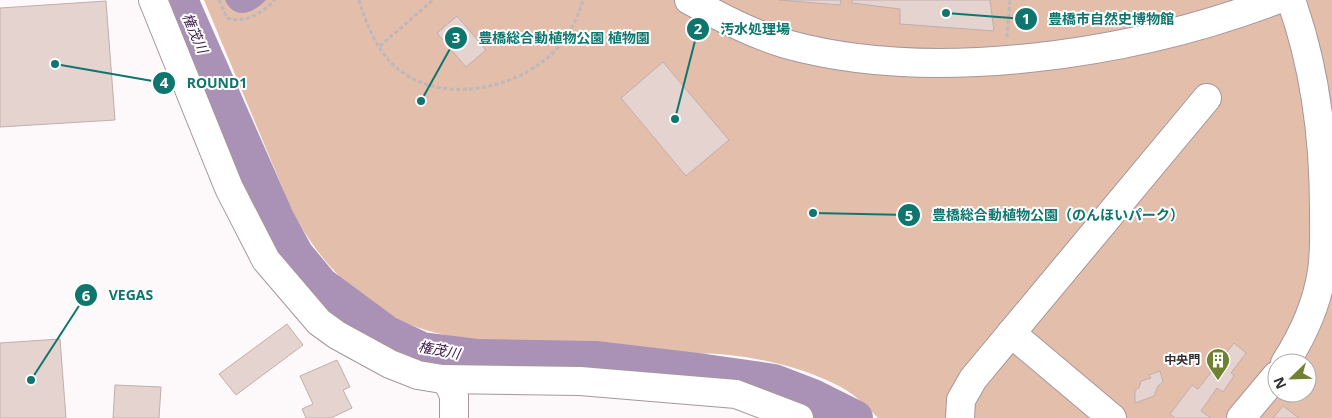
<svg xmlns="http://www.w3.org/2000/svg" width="1332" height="418" font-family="'Noto Sans','Noto Sans JP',sans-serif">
<rect width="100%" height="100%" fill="#fdf9fa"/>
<path fill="#e3beab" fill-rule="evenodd" d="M204,0H1332V418H878C867,406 852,392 837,385C806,369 762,358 728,355C699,352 669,354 641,354C601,353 563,348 524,344C498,341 470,340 445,335C375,321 320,268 290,206ZM1277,363H1307V393H1277Z"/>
<path fill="#aa92b6" d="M225,0H266C253,13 235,21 225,0Z"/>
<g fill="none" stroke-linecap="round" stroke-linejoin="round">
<polyline stroke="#aa92b6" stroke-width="36" points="180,0 276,218 296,255 321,285 386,333 422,350 478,357 595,359 705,372 774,382 813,397 855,418"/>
</g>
<g fill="#e5d3d0" stroke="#c1aeac">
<polygon points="779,0 841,0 840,5"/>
<polygon points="852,0 990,0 994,31 900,24 900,9 852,3"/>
<polygon points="106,1 115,120 0,127 0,8"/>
<polygon points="457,16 486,50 466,67 437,33"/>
<polygon points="663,62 729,140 686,176 621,98"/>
<polygon points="287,324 303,345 236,395 219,374"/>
<polygon points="60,339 66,418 0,418 0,343"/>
<polygon points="1234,343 1246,353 1231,373 1234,376 1223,392 1217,388 1201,411 1211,418 1175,418 1170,414 1192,385 1198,389"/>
<polygon points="337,360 350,387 343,390 352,408 331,418 306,418 302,409 313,404 300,376"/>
<polygon points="1160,371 1163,382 1158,386 1154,396 1135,403 1135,390 1139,388 1141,381 1151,378 1149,375"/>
<polygon points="115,385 161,387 159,418 113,418"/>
<polygon points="1283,406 1299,418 1273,418"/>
</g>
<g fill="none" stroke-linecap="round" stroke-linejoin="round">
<g stroke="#a79699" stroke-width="30">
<g id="minor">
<polyline points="153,0 229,188 266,260 319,322 337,335 390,364 418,375 442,379 449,384 454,396 454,418"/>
<path d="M689,0C720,17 752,34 786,44C934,85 1134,54 1276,0"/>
<polyline points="1011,333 1112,418"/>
<path d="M1285,363C1303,335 1317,304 1322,271C1325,251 1324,230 1324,210C1324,140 1315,67 1291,0"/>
<polyline points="442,379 580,381 736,394 799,418"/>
<polyline points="960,418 961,400 973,379 1207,98"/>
<polyline points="1241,418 1277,375"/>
</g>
</g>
<g stroke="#bdb8b9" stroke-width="3" stroke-dasharray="4 2.5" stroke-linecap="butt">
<path d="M219,0L227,18C245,24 262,13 275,0"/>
<path d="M359,0C366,24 378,53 398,69C445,107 525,88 561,44C572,31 578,16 583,0"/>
<polyline points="1007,37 1010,0"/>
<polyline points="380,46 433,0"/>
</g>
<use href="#minor" stroke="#fff" stroke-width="28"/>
</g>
<defs>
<g id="building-pin" transform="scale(1.25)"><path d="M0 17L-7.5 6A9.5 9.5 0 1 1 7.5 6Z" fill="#708232" stroke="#fff"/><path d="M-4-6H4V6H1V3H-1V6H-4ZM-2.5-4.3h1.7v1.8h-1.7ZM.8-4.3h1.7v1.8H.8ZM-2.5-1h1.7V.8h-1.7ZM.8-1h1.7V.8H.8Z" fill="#fff"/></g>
</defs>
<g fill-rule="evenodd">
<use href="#building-pin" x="1218" y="360"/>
</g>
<g text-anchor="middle" stroke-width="4" stroke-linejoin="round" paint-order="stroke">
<g font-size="12" font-weight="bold" fill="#342d2f" stroke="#fff" text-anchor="end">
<text x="1200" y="364">中央門</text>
</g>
<g font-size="14" font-style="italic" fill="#3b1a49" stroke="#fff">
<text transform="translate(195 33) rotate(66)" y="5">権茂川</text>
<text transform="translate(439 350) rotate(11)" y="5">権茂川</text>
</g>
</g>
<path fill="none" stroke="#0f766e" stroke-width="2" d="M946 13L1026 19M675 119L698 29M421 101L456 38M55 64L164 83M813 213L909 215M31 380L86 295"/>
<g fill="#0f766e" stroke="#fff" stroke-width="2">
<circle cx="946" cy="13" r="5"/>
<circle cx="675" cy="119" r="5"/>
<circle cx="421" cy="101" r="5"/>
<circle cx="55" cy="64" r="5"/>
<circle cx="813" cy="213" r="5"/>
<circle cx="31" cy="380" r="5"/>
<circle cx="1026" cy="19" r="12"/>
<circle cx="698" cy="29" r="12"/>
<circle cx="456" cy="38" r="12"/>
<circle cx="164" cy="83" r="12"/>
<circle cx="909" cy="215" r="12"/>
<circle cx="86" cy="295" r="12"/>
</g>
<g font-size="15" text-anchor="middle" font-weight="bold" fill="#fff">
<text x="1026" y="24">1</text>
<text x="698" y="34">2</text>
<text x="456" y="43">3</text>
<text x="164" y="88">4</text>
<text x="909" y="221">5</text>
<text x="86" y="301">6</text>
</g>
<g font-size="14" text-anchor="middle" font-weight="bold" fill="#0f766e" stroke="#fff" stroke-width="4" stroke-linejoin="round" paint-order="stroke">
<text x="1111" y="24">豊橋市自然史博物館</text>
<text x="755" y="34">汚水処理場</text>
<text x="564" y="43">豊橋総合動植物公園 植物園</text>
<text x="217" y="88">ROUND1</text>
<text x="1058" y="220">豊橋総合動植物公園（のんほいパーク）</text>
<text x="131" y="300">VEGAS</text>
</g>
<g transform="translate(1292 378) rotate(247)"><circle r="24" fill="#ffffff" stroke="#aeabac"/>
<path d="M0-4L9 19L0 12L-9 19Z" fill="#708232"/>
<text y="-8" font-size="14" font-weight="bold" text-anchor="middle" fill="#342d2f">N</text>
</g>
</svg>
